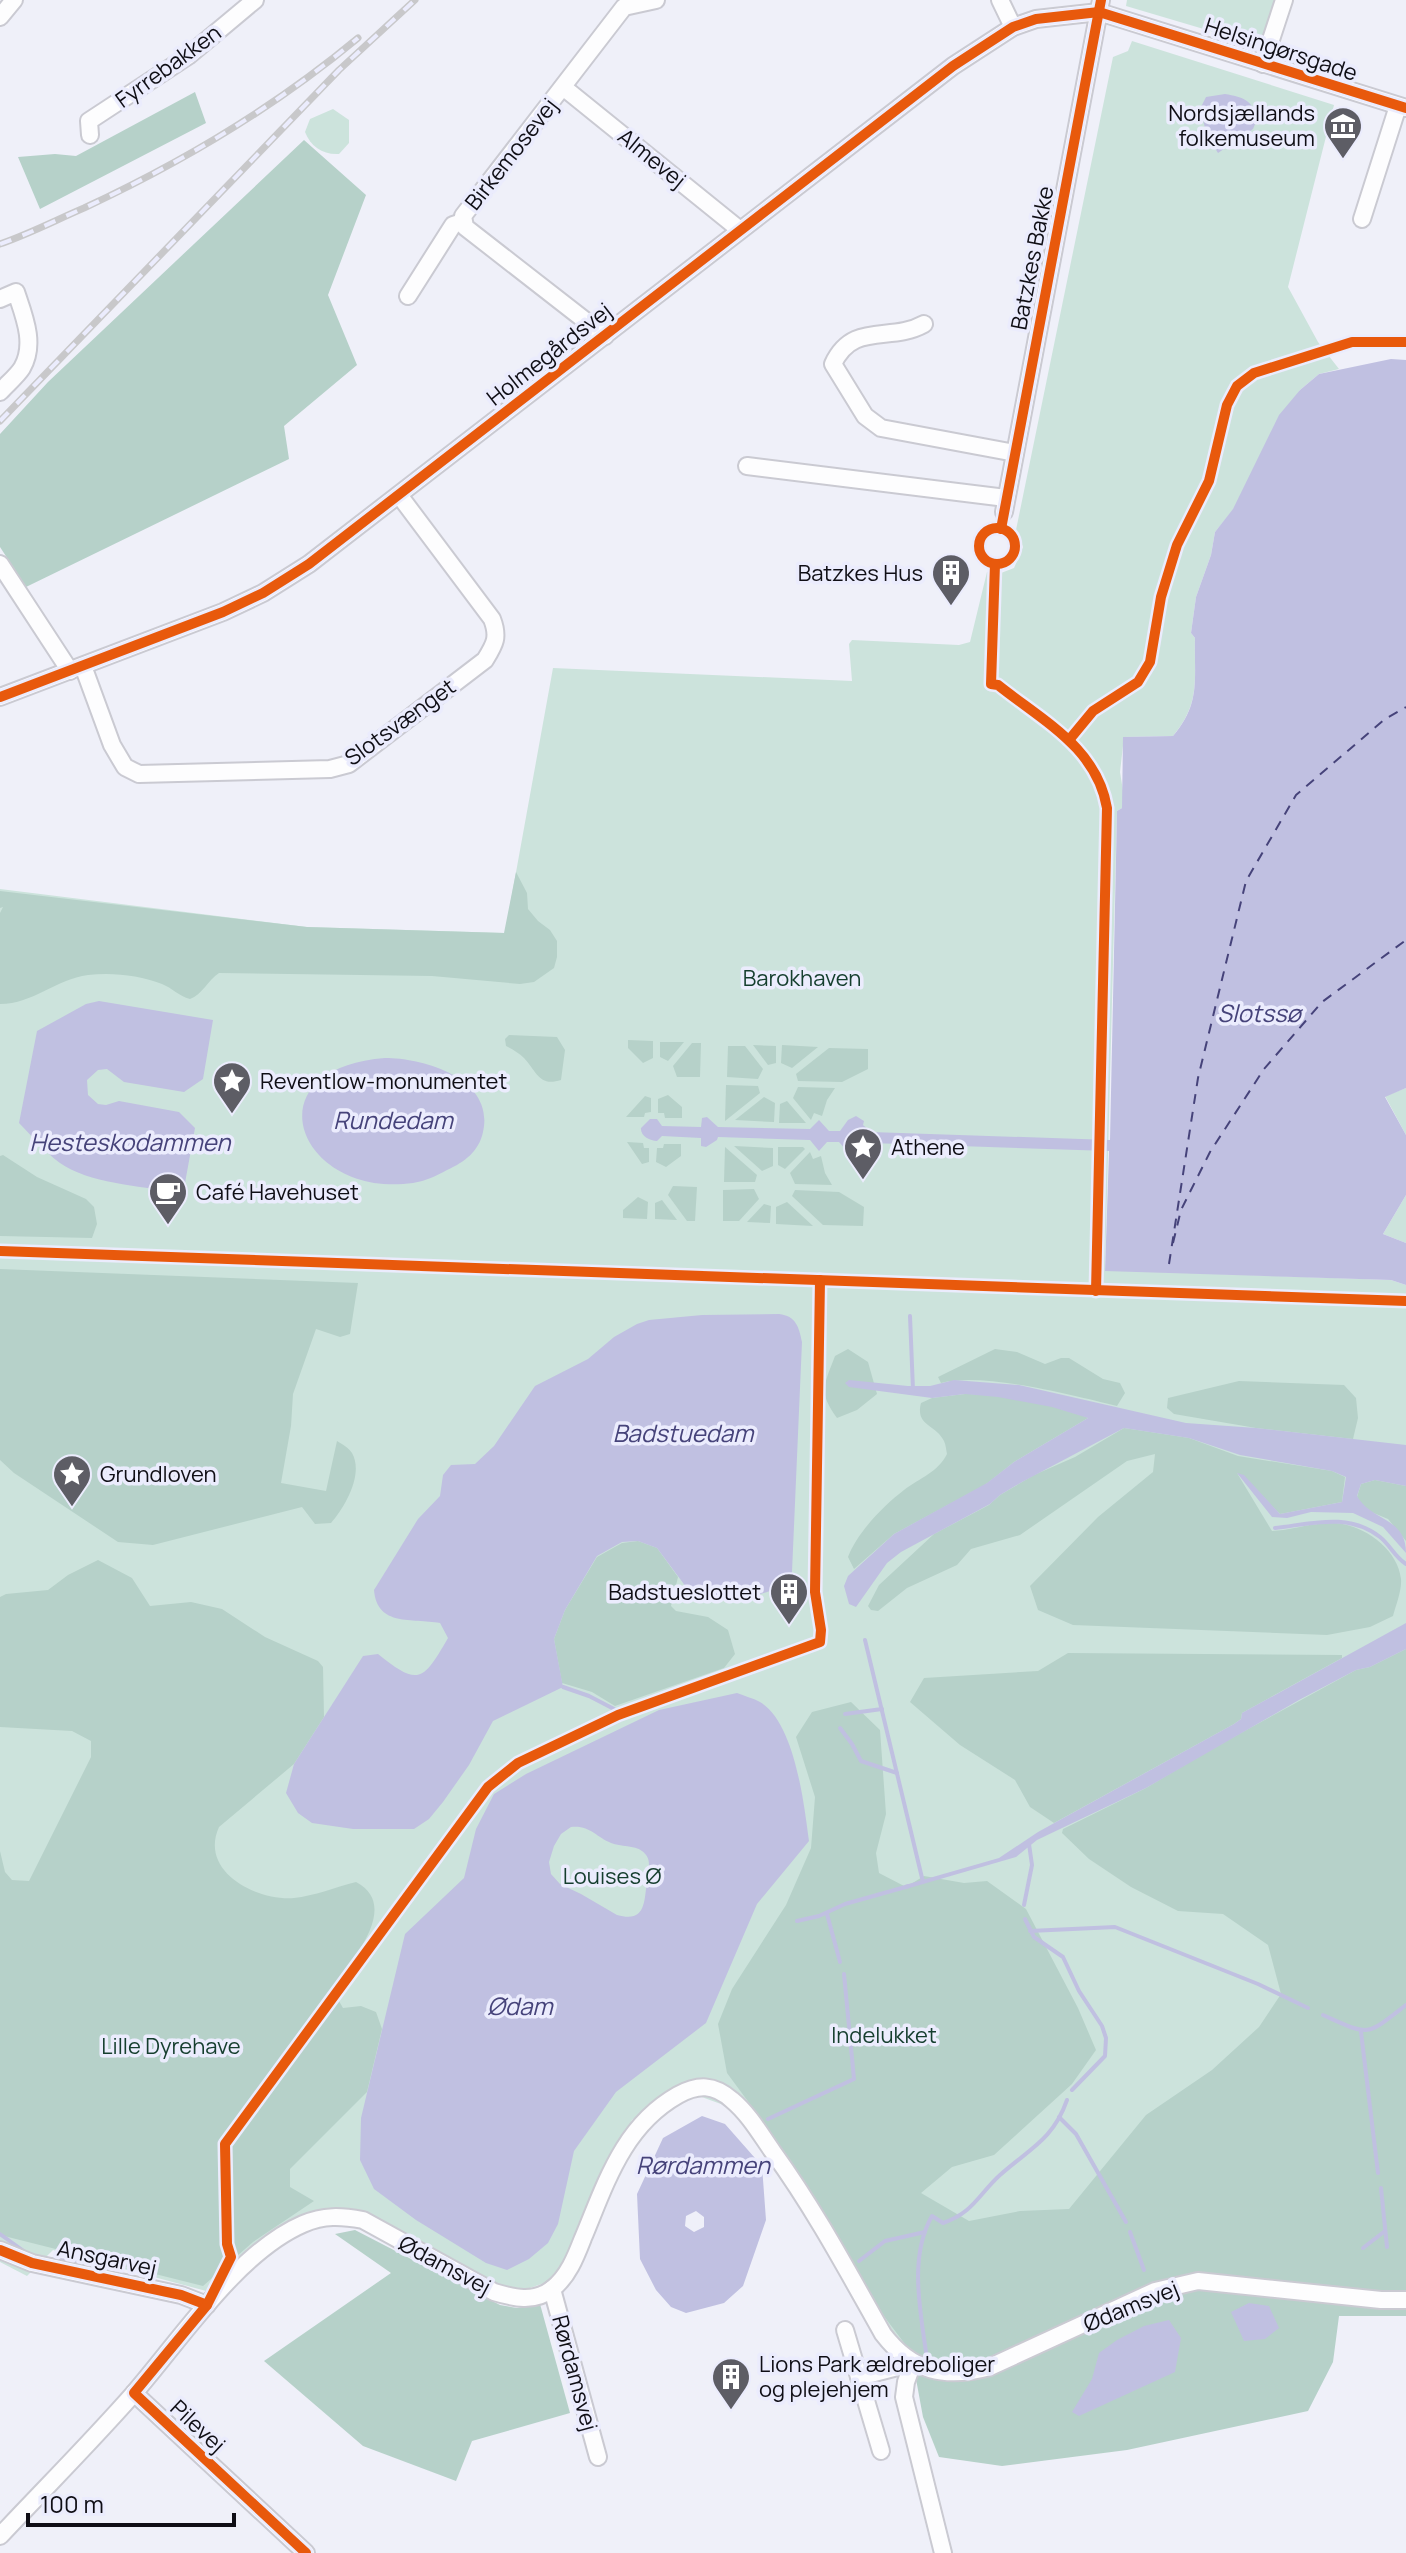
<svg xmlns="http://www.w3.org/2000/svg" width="1406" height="2553" font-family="Manrope,sans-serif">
<rect width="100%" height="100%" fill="#eff0f9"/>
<g fill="#cce3dc">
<polygon points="1127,0 1277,0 1261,46 1126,6"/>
<path d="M1132,41L1334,105L1288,287L1318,342L1339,369L1319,374L1300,390L1233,510L1215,532L1211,555L1196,597L1191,633L1195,638C1194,680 1201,702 1173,736L1124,737L1120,772L1124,797L1122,808L1117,811L1105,1270L1391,1280L1406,1285V2300L990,2367L895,2350L798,2183L729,2107L699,2096L679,2099L652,2105L632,2120L562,2264L547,2282L527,2289H510L328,2210L296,2217L266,2236L210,2292L53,2250L27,2276L0,2262V889L307,927L505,933L553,668L852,681L849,644L852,640L959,645L970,642L987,572L1001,573L1014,568L1023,547L1016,530L1113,57L1128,51Z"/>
<path d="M333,109L349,120V143L339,154C323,155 311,147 305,132L310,119Z"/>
<polygon points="1406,1088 1406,1135 1385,1096"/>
<polygon points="1406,1195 1406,1243 1383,1234"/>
</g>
<g fill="#b6d1c9">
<polygon points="195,92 206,123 40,209 18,157 55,154 76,156"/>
<polygon points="304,140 366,195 328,295 357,365 284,426 289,459 26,587 0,547 0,434 48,382"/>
<path d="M516,872L527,893L528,909L538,921L550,930L557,941V957L554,968L534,982L520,984L432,976L219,973C208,980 202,995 190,999C179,996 172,988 162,984C140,975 111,972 88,975C56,979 33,1004 0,1004V913L3,907L0,908V891L307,927L504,933Z"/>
<path d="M509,1035L557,1037L565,1050L561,1080C539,1087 537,1072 524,1058C519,1053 512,1049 506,1046L505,1039Z"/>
<polygon points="628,1040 653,1041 653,1058 643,1063 628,1048"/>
<polygon points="660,1042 684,1042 668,1061 660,1057"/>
<polygon points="692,1043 701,1043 700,1077 677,1077 673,1066"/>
<polygon points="753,1045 776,1046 776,1063 768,1065"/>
<polygon points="782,1045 818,1047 792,1068 781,1063"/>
<polygon points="728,1046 745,1046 763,1069 758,1079 727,1077"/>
<polygon points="829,1048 868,1049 868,1069 842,1082 798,1081 796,1074"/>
<polygon points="726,1085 758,1086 760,1093 725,1121"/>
<polygon points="798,1087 835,1088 827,1100 822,1116 814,1113 811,1120 793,1098"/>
<polygon points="668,1095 682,1107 682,1118 665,1118 664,1113 658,1113 658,1099"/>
<polygon points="645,1096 651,1098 651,1112 645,1113 644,1117 626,1117"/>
<polygon points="764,1097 775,1103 774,1122 735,1120"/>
<polygon points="787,1101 806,1123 779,1123 780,1104"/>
<polygon points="627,1142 643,1143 644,1148 649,1148 649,1162 642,1164"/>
<polygon points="664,1144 681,1144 681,1156 666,1167 656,1162 657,1148 663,1148"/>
<polygon points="734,1146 773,1148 773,1166 762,1171"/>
<polygon points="725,1147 757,1175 755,1182 724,1182"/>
<polygon points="778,1147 803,1147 805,1149 785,1169 778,1165"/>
<polygon points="810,1152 813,1159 821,1156 825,1173 832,1185 795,1184 790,1173"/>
<polygon points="3,1155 37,1177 86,1199 94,1207 97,1224 92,1238 0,1236 0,1156"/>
<polygon points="673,1186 697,1187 695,1221 687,1221 668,1195"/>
<polygon points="754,1189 759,1199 739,1221 723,1221 723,1190"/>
<polygon points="795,1190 839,1192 864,1207 863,1226 823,1225 792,1196"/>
<polygon points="638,1197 648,1202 647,1219 623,1218 623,1210"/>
<polygon points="662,1200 677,1220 655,1219 655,1203"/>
<polygon points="787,1202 813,1226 776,1224 776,1207"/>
<polygon points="764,1204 771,1206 770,1223 747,1222"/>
<path d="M0,1269L358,1283L350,1334L340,1337L316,1329L293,1394L291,1426L281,1483L326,1491L337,1441C342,1444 349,1448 352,1453C364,1474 345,1507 331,1523L315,1524L302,1507L153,1545L118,1542L14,1473L0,1460Z"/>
<path d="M848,1349L868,1362L877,1394L857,1410L837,1418C818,1392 824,1385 835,1356Z"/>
<path d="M995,1349L1017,1352L1045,1364L1061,1358H1069L1103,1379L1120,1383L1125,1393L1117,1406C1072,1395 984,1372 941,1383L938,1377Z"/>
<polygon points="1239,1381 1344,1385 1356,1398 1358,1418 1353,1439 1256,1428 1174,1414 1167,1408 1168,1398"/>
<path d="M965,1394C992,1394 1067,1404 1088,1418L1014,1462L985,1485L894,1534L854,1569L848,1557C857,1533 883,1506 904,1490C920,1478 938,1472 947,1454C946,1450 946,1445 944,1441C936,1424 915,1426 921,1403L932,1398Z"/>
<path d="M1124,1428L1189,1438L1238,1456L1332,1471L1345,1477L1342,1502L1280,1514L1237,1473L1272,1531C1293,1530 1314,1522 1334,1523C1363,1524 1398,1549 1401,1579C1402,1590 1396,1605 1393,1616L1370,1627L1327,1635L1073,1625L1038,1610L1030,1586L1098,1517L1153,1472L1155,1454L1127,1461L1020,1535L971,1549L957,1565L907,1588L878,1611L871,1610L868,1606L879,1585L934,1534L989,1505L1000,1495L1034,1475L1075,1457Z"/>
<polygon points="1375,1480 1406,1486 1406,1541 1388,1519 1364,1509 1357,1497 1361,1484"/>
<polygon points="638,1541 657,1548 678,1577 671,1606 676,1611 708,1617 728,1630 735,1654 724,1668 615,1706 592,1692 562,1683 554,1639 565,1610 597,1557 622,1543"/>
<path d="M98,1560L132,1578L150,1606L191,1602L222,1609L265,1637L318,1661L323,1667L324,1717L294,1764L219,1827C199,1871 255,1901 294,1898C314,1896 336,1887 356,1882C402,1906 350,1962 332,1989L343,2008L361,2006L376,2012L382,2029L367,2092L290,2169V2187L314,2201L253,2242L203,2286L0,2235V1851L5,1872L12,1880L29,1881L91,1757V1741L72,1731L0,1727V1597L6,1594L48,1590L68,1575Z"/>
<polygon points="1406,1649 1406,2316 1339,2316 1333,2362 1308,2411 1127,2450 1002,2466 939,2457 923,2417 911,2352 862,2287 764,2123 727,2073 718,2024 732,1989 786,1905 811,1848 815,1797 796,1737 812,1712 851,1702 880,1730 886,1814 876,1853 879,1873 906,1887 924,1876 964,1883 987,1881 1026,1909 1078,2008 1096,2050 1072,2084 994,2155 952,2167 921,2193 969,2221 1020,2211 1069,2209 1146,2115 1212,2070 1259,2027 1281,1994 1268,1945 1223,1914 1178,1911 1131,1887 1089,1859 1062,1833 1063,1829 1146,1788 1206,1752 1356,1670 1370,1667"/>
<polygon points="1068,1653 1342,1655 1342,1658 1242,1713 1241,1719 1234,1724 1054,1823 1030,1807 1015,1780 960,1745 910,1702 924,1678 1038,1671"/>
<polygon points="355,2230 500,2305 517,2308 540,2304 570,2413 472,2441 456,2481 363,2446 264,2361 391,2273 335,2234"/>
</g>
<g fill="#c0c0e1" fill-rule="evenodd">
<path d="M1225,94C1243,97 1251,100 1258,117L1253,129L1218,153L1207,135L1200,109L1206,97Z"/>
<path d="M1391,359L1406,360V1088L1385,1097L1406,1135V1195L1383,1234L1406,1243V1285L1391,1280L1105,1271L1109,1151L870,1143L863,1150L862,1154L853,1158L839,1142H827L819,1151L810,1140L718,1137L717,1140L706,1147L701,1146V1138L662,1136L657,1141C650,1141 640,1136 641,1128L650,1119H657L662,1126L701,1127L702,1118L707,1117L718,1127L810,1129L819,1120L829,1131H840L848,1120L856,1116L864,1121L863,1125L871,1132L1110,1140L1117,811L1122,808L1123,737L1173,736C1201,703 1194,680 1195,638L1191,633L1196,597L1211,555L1215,532L1233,509L1279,415L1300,390L1319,374Z"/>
<path d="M99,1001L213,1020L203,1079L184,1092L124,1082L107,1069L98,1070L87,1080L88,1095L98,1104L106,1105L119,1101L179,1112L195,1128L185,1183L174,1192C140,1186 88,1183 60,1163C45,1152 32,1136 19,1123L37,1031L86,1004Z"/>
<path d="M385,1058C425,1058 495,1079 483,1132C479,1151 465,1162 447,1170C436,1176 426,1181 413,1183C299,1199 247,1069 385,1058Z"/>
<path d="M779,1314C796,1316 799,1327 802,1342L792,1572C781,1602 718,1599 692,1595L657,1548L638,1541L622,1542L597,1556L565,1610L554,1639L563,1687L493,1721L469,1765L443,1802L429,1819L414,1829H353L312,1823L298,1813L286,1793L294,1764L363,1656L378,1654C419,1687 423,1681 448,1638L440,1623C412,1618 377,1627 374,1590L418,1519L440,1496L443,1475L451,1465L475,1464L494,1446L535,1386L588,1359L614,1337L637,1324L649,1320L702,1315Z"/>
<path d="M849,1380L908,1386H930L954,1380L1019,1385L1186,1423L1256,1428L1406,1445V1486L1375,1480L1361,1484L1357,1496C1372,1522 1406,1517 1406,1553L1383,1527L1353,1513L1311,1512L1287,1518L1272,1517L1237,1473L1244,1475L1280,1514L1342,1502L1346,1477L1332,1471L1240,1455L1189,1438L1124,1428L1022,1482L1000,1495L990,1504L901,1552L887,1563L856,1607L849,1604L844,1586L848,1576L894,1534L987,1483L1014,1462L1088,1418L1052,1407L998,1397L965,1394L932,1398L849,1387L845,1383Z"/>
<polygon points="1406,1623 1406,1649 1370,1667 1356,1670 1299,1700 1146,1788 1037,1840 1016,1857 906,1889 905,1885 999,1858 1038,1832 1234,1724 1241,1719 1242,1713"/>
<path d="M737,1693C744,1696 753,1698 760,1702C795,1723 804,1804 809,1841L757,1904L706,2023L616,2092L574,2151L558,2224L548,2243L529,2259L507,2270L486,2263L416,2220L374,2189L360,2160L361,2118L405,1934L464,1878L476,1829L494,1794L526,1774L659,1710ZM571,1827C590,1825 596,1837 611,1843C621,1847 634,1845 642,1851C653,1859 648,1870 647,1881C644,1902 646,1923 617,1915L581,1894L560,1884L551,1874L549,1862L554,1846L561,1834Z"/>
<path d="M702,2116L725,2124L762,2166L766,2220L743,2286L724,2303L686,2313L671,2307L656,2290L640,2259L637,2194L663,2138ZM696,2211L704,2217V2227L694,2232L685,2226L686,2216Z"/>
<polygon points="1249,2303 1269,2306 1279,2328 1265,2339 1244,2341 1231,2312"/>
<polygon points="1169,2320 1181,2338 1175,2372 1079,2416 1072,2412 1092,2379 1099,2353 1117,2340 1144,2326"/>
</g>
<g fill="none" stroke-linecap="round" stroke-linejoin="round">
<g stroke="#c0c0e1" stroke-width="4">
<polyline points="910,1316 913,1390"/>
<path d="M1275,1528C1311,1524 1348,1512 1380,1537C1390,1545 1395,1557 1406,1564"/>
<polyline points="865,1640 923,1882"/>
<polyline points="563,1687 589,1696 614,1709"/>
<polyline points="845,1714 882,1709"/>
<polyline points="840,1728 852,1744 861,1761 897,1773"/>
<polyline points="1024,1905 1032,1865 1029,1844"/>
<polyline points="827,1914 840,1962"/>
<polyline points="1025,1919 1034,1937 1063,1957 1079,1991 1102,2026 1106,2038 1105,2056 1072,2090"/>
<polyline points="797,1921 819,1916 845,1904 909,1886"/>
<polyline points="1030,1931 1115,1927 1258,1984 1308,2008"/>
<path d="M1323,2015C1370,2036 1365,2037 1406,2005"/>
<polyline points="1361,2032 1378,2173"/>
<polyline points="1059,2117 1076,2134 1126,2222"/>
<polyline points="768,2119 854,2079 844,1974"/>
<polyline points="1381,2188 1387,2247"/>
<polyline points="1130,2232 1144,2270"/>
<polyline points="0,2234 25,2252"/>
<polyline points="1363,2248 1385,2231"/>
<polyline points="49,2259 86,2263"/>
<polyline points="859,2261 885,2241 925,2232"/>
<path d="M926,2352C920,2309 909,2256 932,2216L943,2223C973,2213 979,2194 1000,2175C1029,2149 1053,2140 1067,2100"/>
</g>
<g stroke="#46437a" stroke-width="2" stroke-dasharray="10 8" stroke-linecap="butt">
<polyline points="1173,1243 1181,1210 1210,1152 1264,1069 1322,1002 1406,940"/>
<polyline points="1169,1264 1198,1078 1246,881 1296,795 1385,719 1406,707"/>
</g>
<g stroke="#cacad2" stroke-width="20">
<g id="minor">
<polyline points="1000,0 1013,27"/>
<polyline points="0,17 14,0"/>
<polyline points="1263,64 1284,0"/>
<polyline points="563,87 740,230"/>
<polyline points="90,135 89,121 188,56 255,0"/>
<polyline points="1362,219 1398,106"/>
<polyline points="408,296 453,225 462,222"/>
<path d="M0,299L16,292C24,316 36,344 22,368C17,376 7,384 0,392"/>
<path d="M924,324C890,343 853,321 833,364L865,416L881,428L1015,453"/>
<polyline points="605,336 465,227 463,216 624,7 656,0"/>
<polyline points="747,466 1006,498"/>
<polyline points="1004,512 1101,0"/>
<polyline points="0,564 70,671"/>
<path d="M83,666L112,745L125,767L139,774L330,769L349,764L485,660C495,644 499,637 492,619L399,495"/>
<polyline points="0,697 223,612 263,593 309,564 953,66 1013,27 1036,19 1099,12 1406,108"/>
<polyline points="0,2250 32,2263 181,2295 207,2305"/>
<polyline points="552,2289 598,2457"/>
<polyline points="845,2330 881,2451"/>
<polyline points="913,2363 906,2382 904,2397 943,2553"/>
<polyline points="859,2377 913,2363"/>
<polyline points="134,2393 306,2553"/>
<path d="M0,2536C45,2488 92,2441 135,2392C181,2339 238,2252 303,2224C324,2215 341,2216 363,2220L494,2292C514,2298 534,2303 552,2289C568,2277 576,2256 583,2238C606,2183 623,2126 678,2095C698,2084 714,2084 732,2100C749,2114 761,2135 773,2152C815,2210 848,2272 883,2334C912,2372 945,2379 990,2367L1155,2291L1198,2281L1381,2300H1406"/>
</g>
</g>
<use href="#minor" stroke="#fdfdfe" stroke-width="16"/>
<g stroke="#c8c8ca" stroke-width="7">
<g id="rail">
<path d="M0,244C29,234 56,220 84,208C181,163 275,107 358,38"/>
<polyline points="0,421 339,70 415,0"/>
</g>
</g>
<use href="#rail" stroke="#ebecfd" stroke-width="4" stroke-dasharray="12" stroke-linecap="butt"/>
<g stroke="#ebecfd" stroke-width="15">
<g id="cycleway">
<circle cx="997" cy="546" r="18"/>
<polyline points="1001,529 1101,0"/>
<path d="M995,564L991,684L998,685C1043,721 1097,748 1107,808L1096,1291"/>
<polyline points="0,697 223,612 263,593 309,564 953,66 1013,27 1036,19 1099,12 1406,108"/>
<polyline points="1069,740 1093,711 1138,682 1150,662 1161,597 1177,545 1209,481 1227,405 1237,386 1254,373 1352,342 1406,342"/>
<polyline points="0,1251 1406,1301"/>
<polyline points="0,2250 32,2263 181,2295 207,2305"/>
<polyline points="306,2553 134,2393 207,2305 231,2257 227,2244 225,2144 488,1787 518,1763 618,1715 820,1642 821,1630 815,1592 820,1280"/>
</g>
</g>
<use href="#cycleway" stroke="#e8590c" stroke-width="10"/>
</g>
<defs>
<g id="museum-pin" transform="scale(2)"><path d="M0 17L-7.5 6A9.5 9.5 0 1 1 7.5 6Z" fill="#5d5d65" stroke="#ebecfd"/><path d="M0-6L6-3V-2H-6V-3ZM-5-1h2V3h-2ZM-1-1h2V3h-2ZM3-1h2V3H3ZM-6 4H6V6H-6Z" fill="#fff"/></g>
<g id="building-pin" transform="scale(2)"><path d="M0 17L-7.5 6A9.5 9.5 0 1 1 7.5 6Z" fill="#5d5d65" stroke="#ebecfd"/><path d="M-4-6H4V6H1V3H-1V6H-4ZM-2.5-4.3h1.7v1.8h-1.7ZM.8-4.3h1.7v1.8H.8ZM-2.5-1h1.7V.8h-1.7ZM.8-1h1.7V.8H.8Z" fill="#fff"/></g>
<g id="sight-pin" transform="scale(2)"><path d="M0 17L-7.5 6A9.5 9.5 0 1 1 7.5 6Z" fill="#5d5d65" stroke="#ebecfd"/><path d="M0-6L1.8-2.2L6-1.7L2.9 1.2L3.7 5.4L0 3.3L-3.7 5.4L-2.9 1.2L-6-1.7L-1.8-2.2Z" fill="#fff"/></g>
<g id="cafe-pin" transform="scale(2)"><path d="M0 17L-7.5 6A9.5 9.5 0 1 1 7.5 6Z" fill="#5d5d65" stroke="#ebecfd"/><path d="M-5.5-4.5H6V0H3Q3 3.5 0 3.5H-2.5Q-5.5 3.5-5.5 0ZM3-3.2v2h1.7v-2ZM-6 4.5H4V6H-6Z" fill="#fff"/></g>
</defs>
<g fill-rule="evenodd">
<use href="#museum-pin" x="1343" y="126"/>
<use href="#building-pin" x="951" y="573"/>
<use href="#sight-pin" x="232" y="1081"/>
<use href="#sight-pin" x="863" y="1147"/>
<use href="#cafe-pin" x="168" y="1192"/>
<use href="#sight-pin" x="72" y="1474"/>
<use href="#building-pin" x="789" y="1592"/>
<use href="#building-pin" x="731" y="2377"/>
</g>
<g text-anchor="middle" stroke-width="7" stroke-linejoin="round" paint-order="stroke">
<g font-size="22" fill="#0f0e15" stroke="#ebecfd">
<text transform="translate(1281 49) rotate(18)" y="8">Helsingørsgade</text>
<text transform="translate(168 66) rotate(-36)" y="8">Fyrrebakken</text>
<text transform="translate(511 154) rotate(-52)" y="8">Birkemosevej</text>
<text transform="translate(652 158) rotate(39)" y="8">Almevej</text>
<text transform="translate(1032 258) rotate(-79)" y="8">Batzkes Bakke</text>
<text transform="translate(549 354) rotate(-38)" y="8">Holmegårdsvej</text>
<text transform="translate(400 722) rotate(-36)" y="8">Slotsvænget</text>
<text transform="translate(107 2258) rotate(12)" y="8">Ansgarvej</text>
<text transform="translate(445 2265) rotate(28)" y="8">Ødamsvej</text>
<text transform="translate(1131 2306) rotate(-22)" y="8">Ødamsvej</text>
<text transform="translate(575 2373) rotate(75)" y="8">Rørdamsvej</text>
<text transform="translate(198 2426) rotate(43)" y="8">Pilevej</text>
</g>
<g font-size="22" fill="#0f0e15" stroke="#ebecfd" text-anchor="start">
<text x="1315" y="121" text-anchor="end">Nordsjællands<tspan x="1315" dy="25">folkemuseum</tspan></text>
<text x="923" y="581" text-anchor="end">Batzkes Hus</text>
<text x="260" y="1089">Reventlow-monumentet</text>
<text x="891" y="1155">Athene</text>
<text x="196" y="1200">Café Havehuset</text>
<text x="100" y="1482">Grundloven</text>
<text x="761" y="1600" text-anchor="end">Badstueslottet</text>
<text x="759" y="2372">Lions Park ældreboliger<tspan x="759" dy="25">og plejehjem</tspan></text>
</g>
<g font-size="22" fill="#153e2e" stroke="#ebecfd">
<text x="802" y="986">Barokhaven</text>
<text x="612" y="1884">Louises Ø</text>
<text x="884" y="2043">Indelukket</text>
<text x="171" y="2054">Lille Dyrehave</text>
</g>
<g font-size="24" font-style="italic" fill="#46437a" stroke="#ebecfd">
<text x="1259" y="1022">Slotssø</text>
<text x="393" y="1129">Rundedam</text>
<text x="130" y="1151">Hesteskodammen</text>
<text x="683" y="1442">Badstuedam</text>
<text x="520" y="2015">Ødam</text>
<text x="703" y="2174">Rørdammen</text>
</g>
</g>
<path d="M28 2513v12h206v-12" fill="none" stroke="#0f0e15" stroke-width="4"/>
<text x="40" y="2513" font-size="24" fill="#0f0e15" stroke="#ebecfd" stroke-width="6" paint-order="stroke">100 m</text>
</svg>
